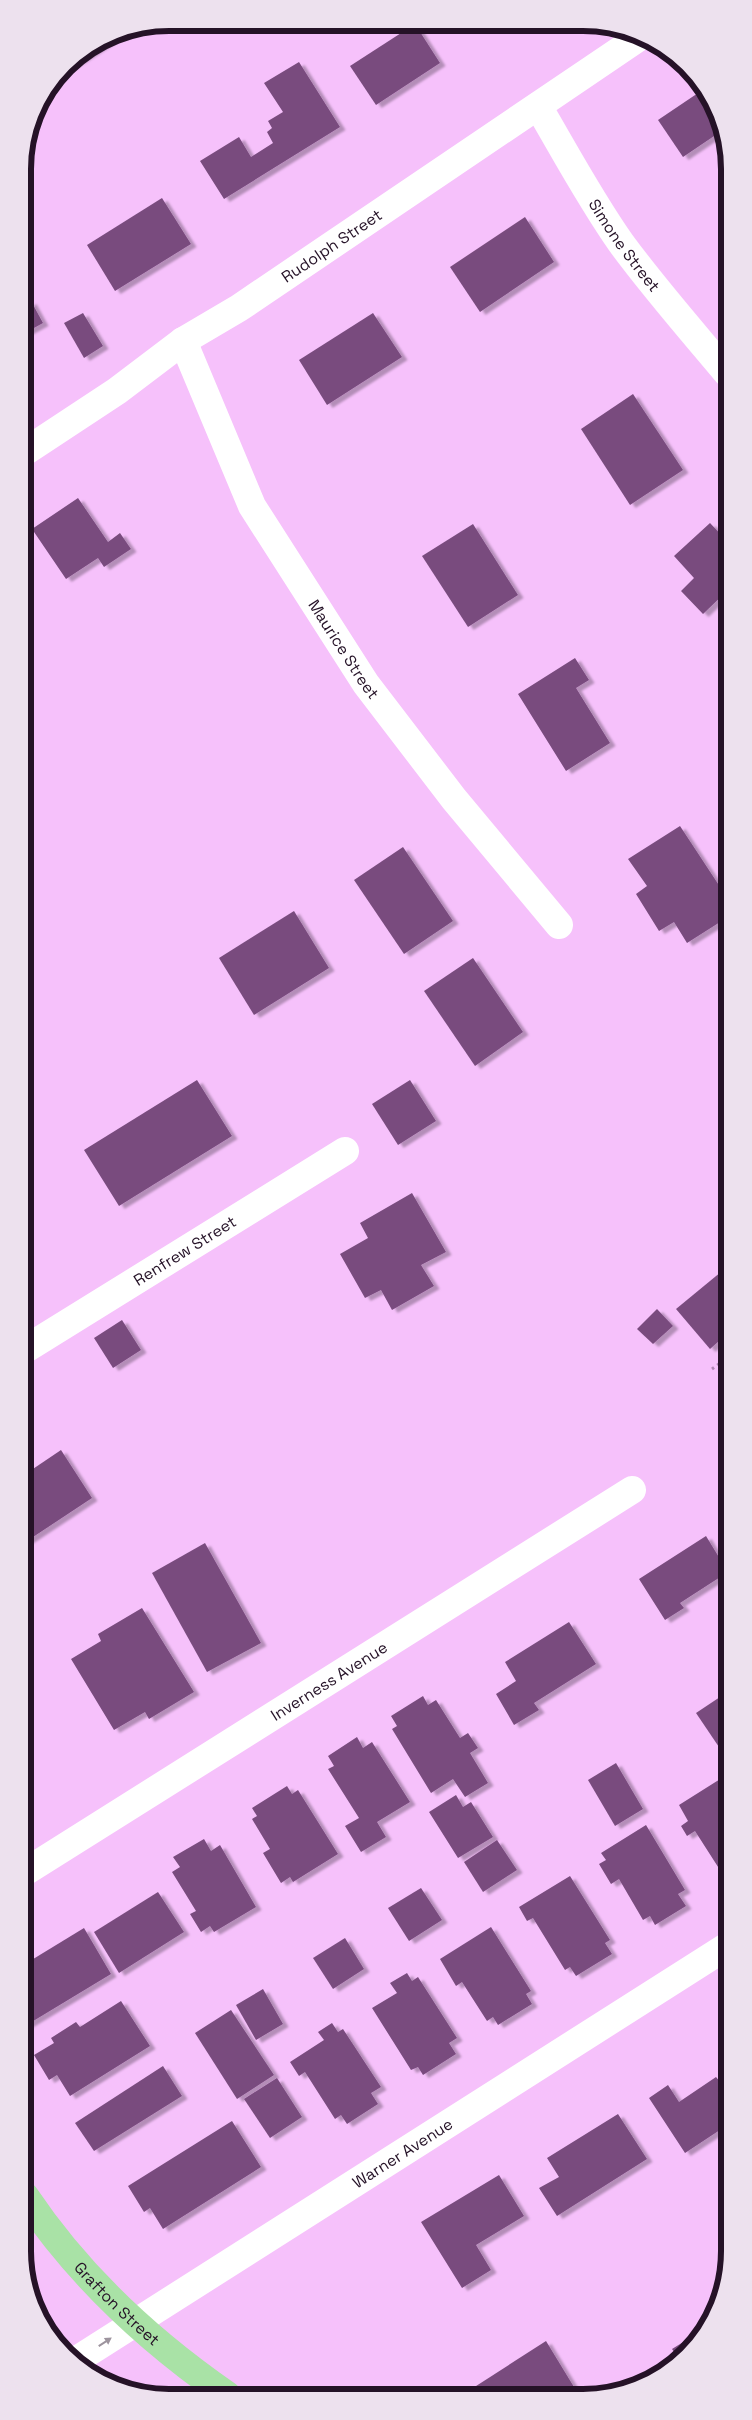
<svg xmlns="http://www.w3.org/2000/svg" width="752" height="2420" font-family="'Space Grotesk',sans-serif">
<defs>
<filter id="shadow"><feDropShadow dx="5.5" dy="3" stdDeviation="1" flood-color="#0004"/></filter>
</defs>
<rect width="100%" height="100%" fill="#f6c1fb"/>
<g fill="#794c7e" filter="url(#shadow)">
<polygon points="415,24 440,63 376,105 350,66"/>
<polygon points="117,33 119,35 60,73 66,65"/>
<polygon points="299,62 340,127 224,199 200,161 239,137 251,157 273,143 267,132 272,128 268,121 283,112 264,83"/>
<polygon points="704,89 714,104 723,130 683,157 658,120"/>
<polygon points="162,198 191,244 115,291 87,245"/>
<polygon points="525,217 554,262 480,312 450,267"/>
<polygon points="31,301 43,323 23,334 23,306"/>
<polygon points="83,313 103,346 84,358 64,323"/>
<polygon points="373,313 402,357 327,405 299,360"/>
<polygon points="633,394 683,470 630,505 581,429"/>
<polygon points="78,498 108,542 120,533 131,549 104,567 98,558 66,579 32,529"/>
<polygon points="710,523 727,541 727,591 703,614 681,591 694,578 674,556"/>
<polygon points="473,524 518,595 468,627 422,556"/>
<polygon points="575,658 589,680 576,688 610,743 566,771 518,694"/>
<polygon points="680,826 728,899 728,917 687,943 674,922 659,931 636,894 647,886 628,859"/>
<polygon points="403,847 453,921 404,954 354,880"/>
<polygon points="294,911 329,968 254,1015 219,958"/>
<polygon points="473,958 523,1032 475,1066 424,991"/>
<polygon points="197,1080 232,1136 119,1206 84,1150"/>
<polygon points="410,1080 436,1121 398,1145 372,1104"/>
<polygon points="412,1193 446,1252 421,1265 434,1286 392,1310 381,1290 365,1298 340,1254 368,1238 360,1223"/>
<polygon points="727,1267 728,1333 710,1349 676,1309"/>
<polygon points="657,1309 673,1326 653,1344 637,1329"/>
<polygon points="122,1320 141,1350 113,1368 94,1338"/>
<polygon points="61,1450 92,1498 24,1543 24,1475"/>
<polygon points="706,1536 728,1572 680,1603 684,1608 665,1620 639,1579"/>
<polygon points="205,1543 261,1643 207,1672 152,1573"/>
<polygon points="142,1608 194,1692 149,1719 145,1712 114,1730 71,1659 101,1641 98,1634"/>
<polygon points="569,1622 596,1664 534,1703 539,1710 514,1725 496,1694 516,1681 505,1662"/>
<polygon points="726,1693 729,1697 729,1749 723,1753 696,1713"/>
<polygon points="423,1696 428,1705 436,1700 460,1738 468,1733 478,1748 470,1753 488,1783 465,1797 453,1779 431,1793 392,1729 397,1726 391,1716"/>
<polygon points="357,1737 363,1748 372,1742 410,1802 377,1822 386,1837 361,1852 345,1826 359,1818 328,1769 334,1766 328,1756"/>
<polygon points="616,1763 643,1809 615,1826 588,1780"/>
<polygon points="725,1776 729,1782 729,1869 726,1865 720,1870 695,1831 687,1836 681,1826 688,1821 679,1805"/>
<polygon points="287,1786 292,1794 298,1790 338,1854 293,1882 290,1877 281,1883 263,1853 270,1849 252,1819 257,1816 252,1808"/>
<polygon points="456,1795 463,1807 471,1802 493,1837 458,1858 429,1812"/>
<polygon points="646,1825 685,1890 678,1894 686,1906 655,1925 650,1916 643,1920 619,1879 611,1884 599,1864 606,1860 601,1853"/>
<polygon points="204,1839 211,1851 220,1845 256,1907 214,1932 210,1926 201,1932 190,1914 196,1911 172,1872 180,1867 173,1857"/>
<polygon points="497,1840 517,1870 483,1892 464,1862"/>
<polygon points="570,1876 610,1940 605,1943 612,1954 576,1976 570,1967 565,1970 533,1918 527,1921 519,1907"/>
<polygon points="421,1888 442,1920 409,1941 388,1908"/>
<polygon points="158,1892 184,1932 119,1973 94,1932"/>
<polygon points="491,1927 531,1991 526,1994 532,2004 498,2025 493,2017 487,2021 462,1982 456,1986 440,1959"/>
<polygon points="84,1928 111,1974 25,2026 25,1964"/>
<polygon points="345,1938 364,1969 333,1989 313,1958"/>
<polygon points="407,1973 412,1981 418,1977 457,2038 449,2043 456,2054 423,2075 418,2067 411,2070 372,2008 397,1993 390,1983"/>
<polygon points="263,1989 283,2024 256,2040 236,2005"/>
<polygon points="121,2001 150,2046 70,2096 57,2075 49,2080 34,2055 54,2043 51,2038 76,2022 80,2027"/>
<polygon points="231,2010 274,2075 237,2099 195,2033"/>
<polygon points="332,2023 338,2032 343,2029 381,2087 371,2093 378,2104 347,2124 341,2115 335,2119 305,2072 299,2076 290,2062 324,2040 318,2032"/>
<polygon points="163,2066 182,2096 94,2151 75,2123"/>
<polygon points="716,2077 721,2083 729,2078 729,2124 685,2153 649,2098 668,2085 679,2102"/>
<polygon points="277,2078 302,2117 270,2138 244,2099"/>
<polygon points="618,2114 647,2159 557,2216 539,2188 559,2177 547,2158"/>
<polygon points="232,2121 261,2167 163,2229 150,2208 144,2212 128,2186"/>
<polygon points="499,2175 524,2216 476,2245 491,2270 462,2288 421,2222"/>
<polygon points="693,2336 697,2342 679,2359 672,2349"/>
<polygon points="546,2341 574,2387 561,2395 462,2395"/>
</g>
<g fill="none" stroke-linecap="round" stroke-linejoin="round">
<polyline stroke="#af86b3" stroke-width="3" stroke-dasharray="2.5 4" stroke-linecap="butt" points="712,1369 728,1357"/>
<g stroke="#fff" stroke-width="28">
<path id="s1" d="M538,106C565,152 590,199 621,243C654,288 691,330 727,373"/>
<path id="s2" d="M183,341L252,506L366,684L454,799L559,925"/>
<path id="s3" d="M23,453L117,391L183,341L239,308L641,36"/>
<path id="s4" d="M24,1350L345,1151"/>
<path id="s5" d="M25,1872L632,1490"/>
<path id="s6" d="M75,2361L729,1945"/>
</g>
<path stroke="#a9e2a6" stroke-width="28" id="s7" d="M25,2196C78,2275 149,2341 227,2395"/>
</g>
<defs><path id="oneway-solid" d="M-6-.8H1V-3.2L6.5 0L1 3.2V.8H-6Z" transform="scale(1.25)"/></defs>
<use fill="#9d949e" href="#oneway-solid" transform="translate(105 2342) rotate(-33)"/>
<g text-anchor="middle" stroke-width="5" stroke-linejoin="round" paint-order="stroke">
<g font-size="16" fill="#251227" stroke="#fef3ff">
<text dy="6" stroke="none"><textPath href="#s3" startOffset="372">Rudolph Street</textPath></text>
<text dy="6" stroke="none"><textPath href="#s1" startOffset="164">Simone Street</textPath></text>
<text dy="6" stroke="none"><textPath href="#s2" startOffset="349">Maurice Street</textPath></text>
<text dy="6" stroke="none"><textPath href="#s4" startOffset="189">Renfrew Street</textPath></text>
<text dy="6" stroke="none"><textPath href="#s5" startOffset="359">Inverness Avenue</textPath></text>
<text dy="6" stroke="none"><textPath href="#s6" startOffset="388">Warner Avenue</textPath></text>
<text dy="6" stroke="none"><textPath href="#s7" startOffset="142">Grafton Street</textPath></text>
</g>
</g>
<path d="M0 0H752V2420H0ZM169 31H583A138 138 0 0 1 721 169V2251A138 138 0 0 1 583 2389H169A138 138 0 0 1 31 2251V169A138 138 0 0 1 169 31Z" fill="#ede1ee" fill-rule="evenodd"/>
<path fill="none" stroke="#251227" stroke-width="6" d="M169 31H583A138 138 0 0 1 721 169V2251A138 138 0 0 1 583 2389H169A138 138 0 0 1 31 2251V169A138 138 0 0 1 169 31Z"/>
</svg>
